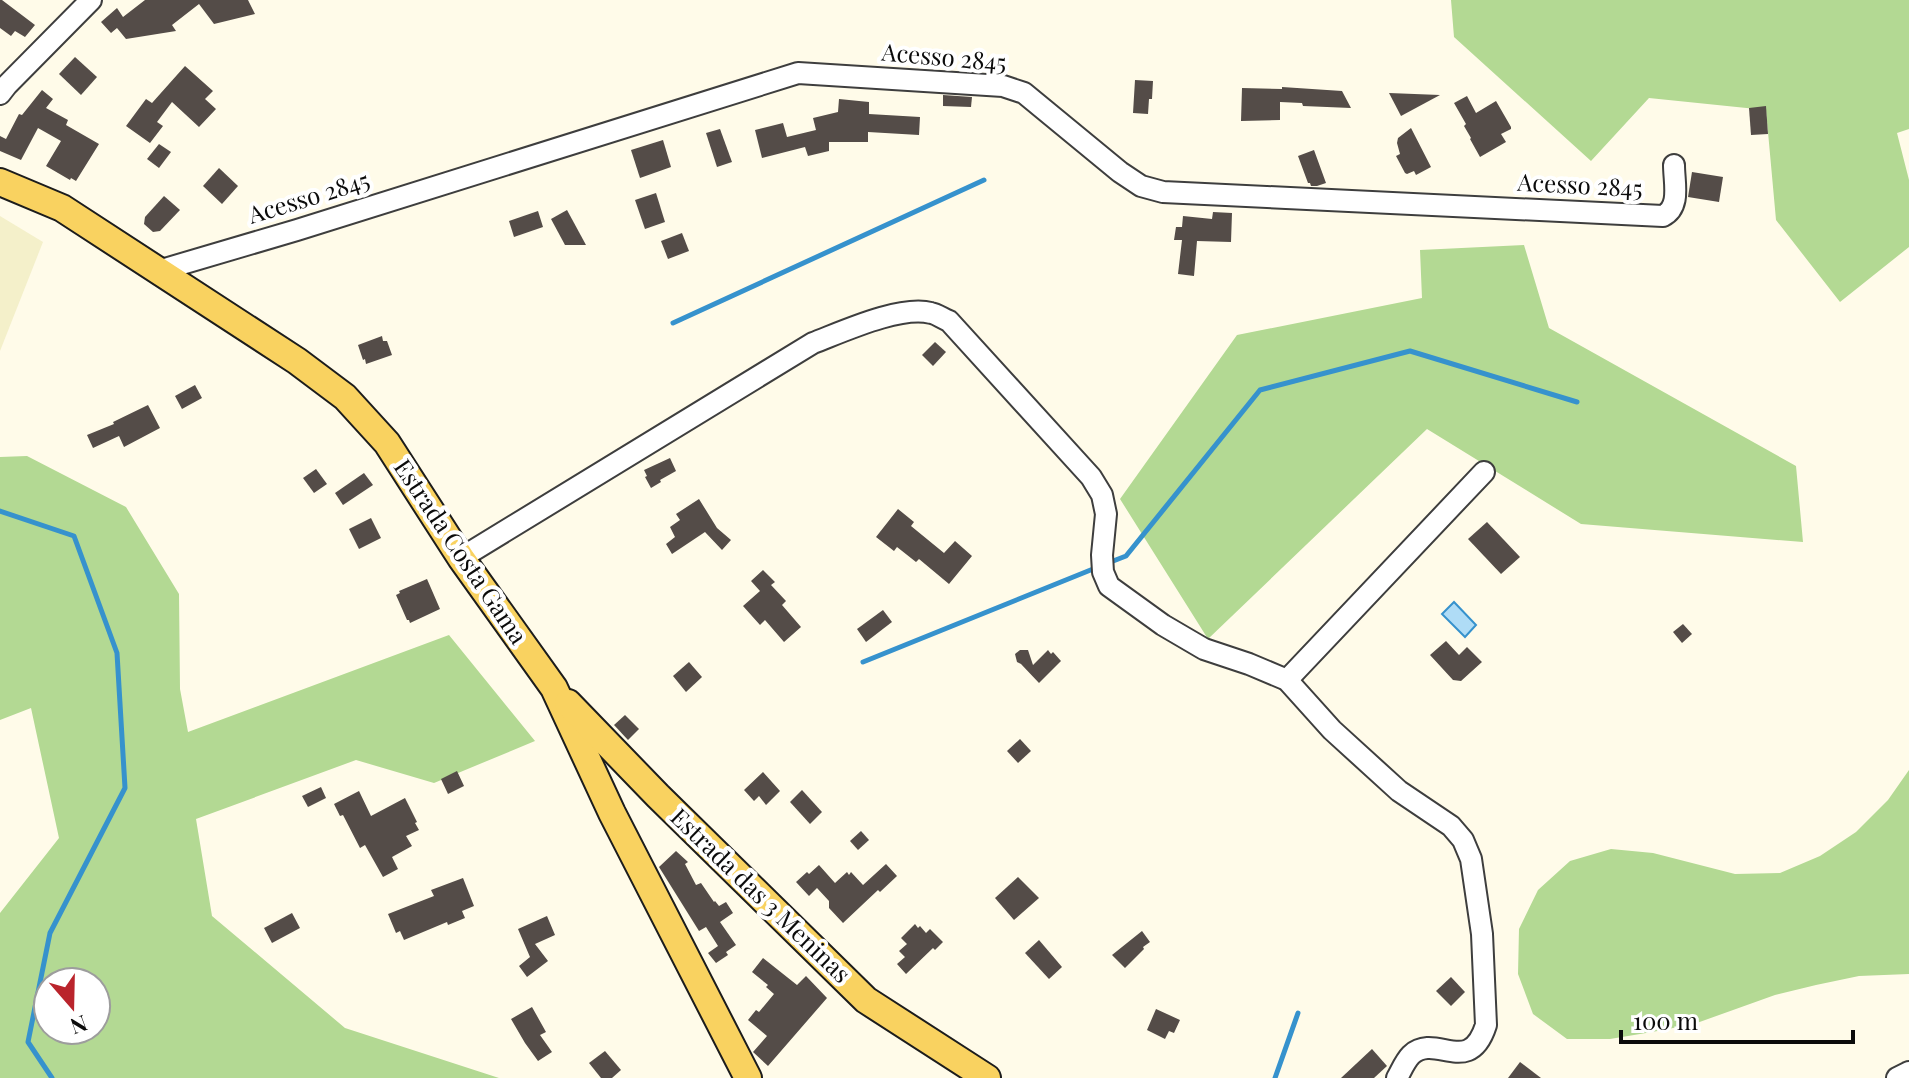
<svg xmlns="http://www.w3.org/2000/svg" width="1909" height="1078" font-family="'Playfair Display',serif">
<rect width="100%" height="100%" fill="#fffbe9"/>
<polygon fill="#f4f0ca" points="0,216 43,242 0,351"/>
<g fill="#b3d993" fill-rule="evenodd">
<polygon points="1451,0 1909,0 1909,129 1897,133 1909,180 1909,247 1840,302 1776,220 1766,110 1649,98 1591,161 1454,37"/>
<polygon points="1524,245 1549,328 1796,466 1803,542 1581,524 1427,429 1208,639 1120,499 1237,335 1422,298 1420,250"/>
<path d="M27,456L126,507L179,594L180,689L188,732L449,635L535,741L434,783L356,760L196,819L212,916L345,1028L499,1078H0V913L59,838L31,708L0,720V457ZM48,982H96V1030H48Z"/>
<polygon points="1909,770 1909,974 1859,976 1816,985 1775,995 1694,1024 1652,1032 1610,1039 1567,1039 1533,1014 1518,974 1519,929 1538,890 1570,861 1611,849 1653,853 1735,874 1780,873 1820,856 1856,832 1888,800"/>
</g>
<polygon fill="#afdcf6" stroke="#3692cd" stroke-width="2" points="1454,602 1476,625 1465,637 1442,614"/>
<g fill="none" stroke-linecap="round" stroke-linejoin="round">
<g stroke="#3692cd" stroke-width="5">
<polyline points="673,323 984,180"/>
<polyline points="0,511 74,536 117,653 125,788 50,933 28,1042 52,1078"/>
<polyline points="1108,563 1126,556 1260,390 1410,351 1577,402"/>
<polyline points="863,662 1098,567"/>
<polyline points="1275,1078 1298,1013"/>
</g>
</g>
<g fill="#544c48">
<polygon points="0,0 2,0 35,25 25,37 15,31 11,36 0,28"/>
<polygon points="145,0 248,0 255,14 214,24 199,4 172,25 176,31 126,39 117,28 111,33 101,22 117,8 123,17"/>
<polygon points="75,57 97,77 81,95 59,74"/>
<polygon points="185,66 213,91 205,99 216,109 199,127 172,102 157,122 163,126 150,143 126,126 146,99 152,103"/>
<polygon points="1135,80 1153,81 1152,99 1149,99 1148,114 1133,113"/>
<polygon points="1282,87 1342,91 1351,108 1303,106 1302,103 1280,102 1280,120 1241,121 1242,88 1282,89"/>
<polygon points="42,90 53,99 46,108 68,120 66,125 99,144 76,181 71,178 70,180 46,166 61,141 38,128 21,160 0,151 0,136 6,139 19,114 22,115"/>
<polygon points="1389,93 1440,95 1401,116"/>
<polygon points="943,95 972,97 971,107 943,106"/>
<polygon points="1467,96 1476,113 1496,101 1511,127 1511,129 1501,134 1506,142 1480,157 1470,139 1471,138 1464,126 1466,124 1454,103"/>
<polygon points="839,99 869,102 869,114 920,117 919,135 868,132 868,142 829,142 829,151 808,156 805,147 762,158 755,130 783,123 787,137 816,130 813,118 838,112"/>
<polygon points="1766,106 1768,134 1751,135 1749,108"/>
<polygon points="1411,128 1431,167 1416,175 1414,171 1407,174 1405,173 1396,156 1400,154 1397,143 1398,138"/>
<polygon points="720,129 732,162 717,167 706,133"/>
<polygon points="663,140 671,167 640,178 631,150"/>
<polygon points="159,144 171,152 159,168 147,159"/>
<polygon points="1314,150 1326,183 1317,186 1311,186 1310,183 1308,183 1298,156"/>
<polygon points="219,168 238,186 222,204 203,186"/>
<polygon points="1692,172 1723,177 1719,202 1688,197"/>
<polygon points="656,193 665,222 645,229 635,200"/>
<polygon points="164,196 180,210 160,231 153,232 144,224 145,217"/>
<polygon points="567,210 586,245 565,245 551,219"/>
<polygon points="538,211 543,227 514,237 509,221"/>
<polygon points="1213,212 1232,213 1231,242 1197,241 1194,276 1178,274 1182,240 1174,240 1176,227 1182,227 1183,216 1212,219"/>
<polygon points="682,233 689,251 668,259 661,241"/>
<polygon points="382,336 383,341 387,341 392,355 366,364 365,359 363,360 358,345"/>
<polygon points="935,342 946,352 933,366 922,355"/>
<polygon points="195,385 202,398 182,409 175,396"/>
<polygon points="148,405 160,428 124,447 119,436 93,448 87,435 114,424 113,422"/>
<polygon points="670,458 676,471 660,480 661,482 651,488 645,477 647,476 644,470"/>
<polygon points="316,469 327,484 314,493 303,478"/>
<polygon points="364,473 373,485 343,505 335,493"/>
<polygon points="699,499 717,528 731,540 722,550 705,532 672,554 666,544 675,537 670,527 680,520 676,514"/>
<polygon points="898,509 914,522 911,526 944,553 955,541 972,556 949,584 919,559 916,562 897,547 894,551 876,537"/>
<polygon points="371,518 381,538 359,549 349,529"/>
<polygon points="1487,522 1520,557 1501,574 1468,539"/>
<polygon points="763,570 775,582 771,585 786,601 782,605 801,627 784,642 765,620 760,625 743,606 760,591 751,581"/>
<polygon points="427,579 440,609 410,623 409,620 407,620 396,595 400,593 399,591"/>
<polygon points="883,610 892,622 866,642 857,629"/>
<polygon points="1683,624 1692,634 1682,643 1673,632"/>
<polygon points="1446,641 1459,655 1467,647 1482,662 1461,681 1453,680 1430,655"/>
<polygon points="1020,650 1028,650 1033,665 1048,650 1051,654 1053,652 1061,661 1039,683 1021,664 1017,662 1015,654"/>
<polygon points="689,662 702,677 686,692 673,676"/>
<polygon points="625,715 639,729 628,740 614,725"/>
<polygon points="1020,739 1031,751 1018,763 1007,751"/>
<polygon points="457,771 464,786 448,794 441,779"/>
<polygon points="763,772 780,791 766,805 759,796 754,801 744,790"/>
<polygon points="321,787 326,798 308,807 302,796"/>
<polygon points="802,790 822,812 810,824 790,802"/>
<polygon points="359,791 371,816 405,798 417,822 415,823 419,830 406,836 412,846 392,857 398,869 383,877 365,845 360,848 343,815 340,816 334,804"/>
<polygon points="861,831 869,840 858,850 850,841"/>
<polygon points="676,851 688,862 685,864 696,885 701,883 714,902 715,901 719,906 726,902 733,913 720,922 736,945 726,952 728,955 716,963 708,953 718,946 706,927 699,931 659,867"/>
<polygon points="886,864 897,876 880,892 878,890 843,923 829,908 829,901 817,888 809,896 796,882 807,872 809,874 819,865 835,883 847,872 849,875 851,872 863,885"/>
<polygon points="1018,877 1039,898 1014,920 995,898"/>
<polygon points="463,878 474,906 462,911 465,918 448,925 447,922 404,940 400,931 396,933 388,914 434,896 431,890"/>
<polygon points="292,913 300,928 272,943 264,928"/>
<polygon points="547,916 555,935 535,944 548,961 527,977 519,966 530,957 518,929"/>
<polygon points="915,924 918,928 920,926 926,933 930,929 943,942 935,950 933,948 906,974 897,964 905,957 899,951 907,944 901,938"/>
<polygon points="1142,931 1150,942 1143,947 1144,949 1125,968 1112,955"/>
<polygon points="1039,940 1062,967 1049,979 1025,953"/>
<polygon points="763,958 797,985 806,976 827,998 768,1066 753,1052 767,1036 748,1020 756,1010 759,1012 774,994 766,987 768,985 752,972"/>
<polygon points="1451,977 1465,992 1451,1006 1436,991"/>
<polygon points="532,1007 546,1032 540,1035 552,1052 538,1061 525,1043 511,1019"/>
<polygon points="1156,1009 1180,1020 1174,1033 1169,1031 1165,1039 1147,1030"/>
<polygon points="1372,1049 1387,1066 1374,1078 1341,1078"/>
<polygon points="605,1051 621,1070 612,1078 601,1078 589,1063"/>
<polygon points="1520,1062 1541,1078 1508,1078"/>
</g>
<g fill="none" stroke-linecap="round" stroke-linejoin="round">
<g stroke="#3e3e3e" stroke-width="24">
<g id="minor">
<polyline points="0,94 7,85 91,0"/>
<path d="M158,271L297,230L798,73L1003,86L1024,93L1120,172L1141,186L1163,192L1663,216C1681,207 1674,183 1674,165"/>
<path d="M461,558L813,343C842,332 900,305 931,313C937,314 943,319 949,321L1091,477L1102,495L1106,514L1102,555L1103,572L1109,586L1163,625L1204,649L1249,664L1287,680L1332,730L1399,791L1451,826L1463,840L1471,859L1482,934L1486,1025C1469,1078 1436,1032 1411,1055C1405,1061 1401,1071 1397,1078"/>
<polyline points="1287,680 1484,472"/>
<polyline points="1897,1078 1909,1072"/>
</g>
</g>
<g stroke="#1c1c1c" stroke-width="30">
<g id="major">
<polyline points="0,182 62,208 297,361 345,397 387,443 461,558 554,688 612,813 748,1078"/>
<polyline points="568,703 658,796 866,1000 987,1078"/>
</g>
</g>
<use href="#minor" stroke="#fff" stroke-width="20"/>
<use href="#major" stroke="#f9d260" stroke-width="26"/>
</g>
<g text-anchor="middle" stroke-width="8" stroke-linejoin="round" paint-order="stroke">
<g font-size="24" fill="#0b0b0b" stroke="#fff">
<text transform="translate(944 58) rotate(5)" y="8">Acesso 2845</text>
<text transform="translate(1580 186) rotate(3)" y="8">Acesso 2845</text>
<text transform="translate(309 198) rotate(-17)" y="8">Acesso 2845</text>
<text transform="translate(460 552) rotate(56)" y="8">Estrada Costa Gama</text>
<text transform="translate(760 896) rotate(44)" y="8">Estrada das 3 Meninas</text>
</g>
</g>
<g transform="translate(72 1006) rotate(160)"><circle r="38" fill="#ffffff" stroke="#9d9d9d" stroke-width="2"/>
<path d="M0-6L14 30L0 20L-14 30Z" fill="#ba242c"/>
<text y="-12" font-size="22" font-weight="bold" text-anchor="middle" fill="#0b0b0b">N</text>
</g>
<path d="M1621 1030v12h232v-12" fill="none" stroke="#0b0b0b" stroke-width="4"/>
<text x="1633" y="1030" font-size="24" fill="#0b0b0b" stroke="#ffffff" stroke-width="6" paint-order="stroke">100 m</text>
</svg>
